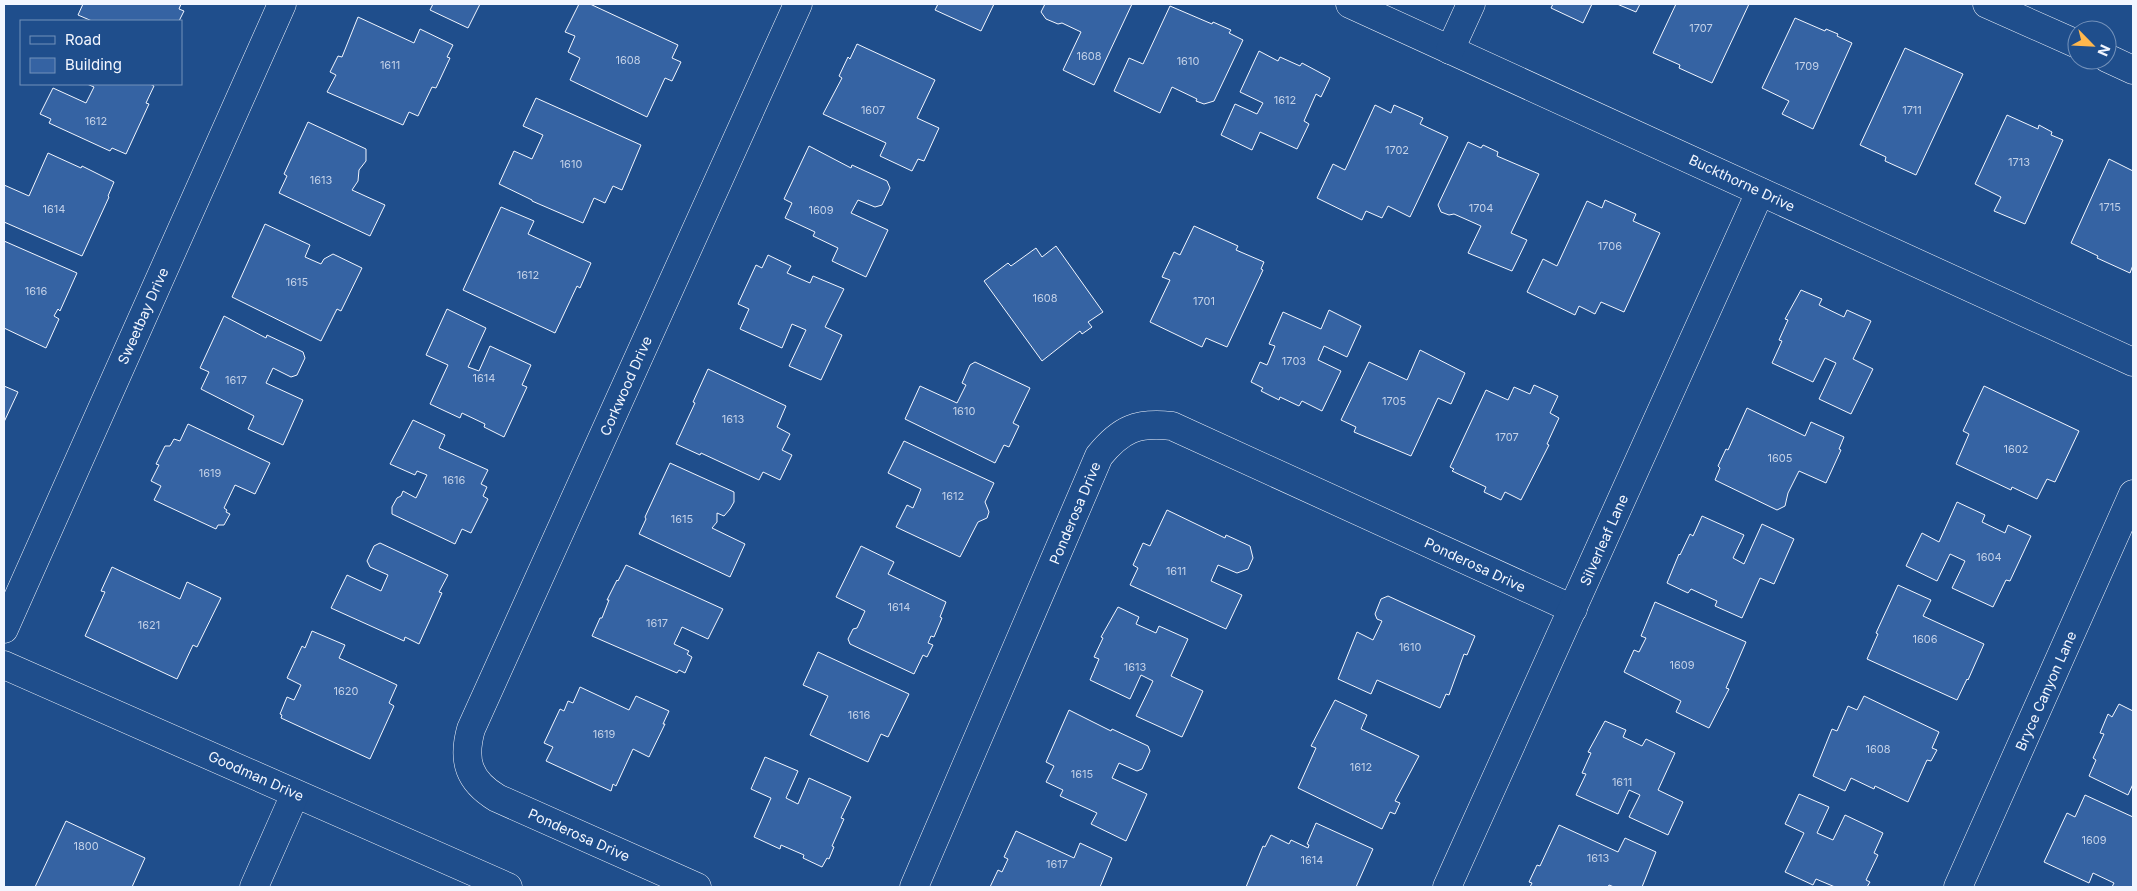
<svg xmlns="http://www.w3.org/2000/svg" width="2137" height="891" font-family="Inter,sans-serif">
<rect width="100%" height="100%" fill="#1f4e8c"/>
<g fill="#3563a3" stroke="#f2f6ff">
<polygon points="83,4 181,4 179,9 184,11 179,21 92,21 78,15"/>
<polygon points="433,4 480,4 468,28 430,10"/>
<polygon points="579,4 590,4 678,45 672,58 681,62 672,81 665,78 647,117 570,80 580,58 568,52 575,36 565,32"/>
<polygon points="938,4 994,4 981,31 935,10"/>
<polygon points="1045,4 1132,4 1094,85 1063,70 1081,32 1062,23 1058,24 1046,19 1041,12"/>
<polygon points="1553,4 1592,4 1583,23 1551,8"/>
<polygon points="1617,4 1640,4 1636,12"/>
<polygon points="1676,4 1749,4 1712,83 1679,68 1680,65 1653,53"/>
<polygon points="1170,6 1212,24 1213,22 1231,30 1229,33 1243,40 1214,101 1204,104 1196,101 1197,99 1172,87 1160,113 1114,91 1129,58 1143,64"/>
<polygon points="358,17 414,43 420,29 453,45 447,57 450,58 436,88 432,87 418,116 409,112 403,125 327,92 336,75 330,72 338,56 342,57"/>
<polygon points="1795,18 1825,31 1826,29 1838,34 1837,36 1852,43 1813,129 1782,114 1789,101 1762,88"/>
<polygon points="857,44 935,80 917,118 939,128 924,161 918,159 912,171 880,156 886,143 823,114 842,78 839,76 848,57 850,59"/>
<polygon points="1905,48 1963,74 1916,175 1885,161 1886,157 1860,145"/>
<polygon points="1259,51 1278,61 1280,57 1300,66 1302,63 1330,78 1321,97 1316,94 1304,121 1309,124 1297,149 1260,132 1252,150 1221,135 1235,104 1257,114 1263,103 1240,92"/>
<polygon points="87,84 150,84 154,86 146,103 149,104 126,154 112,148 110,151 49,123 51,119 40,114 53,88 86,103 94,87"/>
<polygon points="536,98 641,145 622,190 613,186 605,203 594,198 583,223 532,201 532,200 499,184 514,151 532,159 543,135 523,126"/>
<polygon points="1375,105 1391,113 1394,105 1423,118 1420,124 1448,137 1410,217 1388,206 1382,218 1366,211 1362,220 1317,198 1333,164 1345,170"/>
<polygon points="2007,115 2038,129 2039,125 2052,132 2051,135 2063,140 2025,224 1994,211 2001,197 1975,184"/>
<polygon points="308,122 366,149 366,161 359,170 358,181 352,190 385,205 370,236 279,193 287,176 284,174"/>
<polygon points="1468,142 1481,148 1483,145 1498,152 1497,156 1539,174 1511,233 1527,240 1512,271 1468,253 1481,226 1454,214 1449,215 1441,212 1438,205"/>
<polygon points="809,146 851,168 852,165 887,181 890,188 882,205 875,207 858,200 851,213 888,230 866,277 832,261 838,248 813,236 815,232 785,218 792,203 784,199"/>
<polygon points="48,153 81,168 82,166 114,182 108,196 109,197 82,256 4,222 4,185 29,196"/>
<polygon points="2109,159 2133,171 2133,265 2130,273 2097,258 2098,256 2071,243"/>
<polygon points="1605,200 1636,214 1633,221 1660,233 1624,312 1601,302 1595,314 1579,306 1575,315 1527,292 1543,259 1557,266 1587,201 1602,208"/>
<polygon points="501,207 534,221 528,234 591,263 580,288 577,286 555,333 463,290"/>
<polygon points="265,224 310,245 305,257 321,264 324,259 333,254 362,268 341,311 337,309 321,341 232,297"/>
<polygon points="1194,226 1238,246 1236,250 1264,262 1261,269 1263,270 1227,347 1206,338 1202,347 1150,322 1170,280 1162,277 1174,252 1180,255"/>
<polygon points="4,241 77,273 60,311 58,309 54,316 59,319 46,348 4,328"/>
<polygon points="1056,246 1103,312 1088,322 1092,327 1082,334 1080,331 1042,361 984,281 1008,263 1011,266 1036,248 1042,257"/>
<polygon points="768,255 791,266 787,273 810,283 813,276 844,289 825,327 842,335 821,380 789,366 806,330 792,324 782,348 740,329 749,309 738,304 756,265 762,268"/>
<polygon points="1801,290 1822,299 1819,305 1844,317 1847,310 1871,321 1853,359 1873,369 1851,414 1819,399 1836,363 1825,358 1813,382 1772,363 1782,341 1779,340 1788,320 1785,319"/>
<polygon points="447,309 486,328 468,367 479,371 490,346 531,365 522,385 527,387 504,437 484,427 485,424 462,413 460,418 430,404 448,365 426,355"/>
<polygon points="1329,310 1361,326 1347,357 1324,346 1318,360 1341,371 1322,411 1302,401 1299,406 1280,397 1279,400 1261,391 1263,388 1251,382 1260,362 1267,365 1275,346 1269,344 1283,312 1321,329"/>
<polygon points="224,316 266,338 267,335 303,352 305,358 297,375 291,377 273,368 266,383 303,400 283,445 248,429 254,416 201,389 209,372 200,368"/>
<polygon points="1420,350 1465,373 1451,404 1438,398 1411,456 1354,432 1356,427 1341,420 1369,362 1407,380"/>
<polygon points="975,362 1030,388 1013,423 1019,426 1009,447 1004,445 995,463 905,419 920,386 957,403 966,385 962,383 970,365"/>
<polygon points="708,369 786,406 777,427 790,434 782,450 792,455 780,480 763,472 759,480 701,453 700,455 676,444 695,403 693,402"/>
<polygon points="1534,385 1558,396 1550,413 1559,418 1547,444 1549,445 1521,500 1505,492 1501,500 1484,492 1486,487 1452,471 1454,469 1450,467 1486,390 1508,400 1514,387 1530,394"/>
<polygon points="4,386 18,392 4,422"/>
<polygon points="1984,386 2079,431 2055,482 2047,479 2037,499 2012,487 2011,490 1956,464 1969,434 1963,431"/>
<polygon points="1747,408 1805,436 1811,422 1844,437 1839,449 1841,450 1826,483 1799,471 1788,493 1785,506 1777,510 1715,480 1720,468 1718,466 1726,449 1728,450"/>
<polygon points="413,420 445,435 439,448 488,470 481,484 487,487 483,496 488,499 471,533 462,529 455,544 392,514 392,507 397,498 401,496 403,491 416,498 427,475 417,471 415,475 390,464"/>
<polygon points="188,424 270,463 255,494 235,485 224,508 227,510 226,512 230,514 224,525 218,525 216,529 154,500 161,486 151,481 159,465 156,464 165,446 170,446 174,439 180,441"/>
<polygon points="904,441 994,483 985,502 989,512 987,518 978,522 960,557 896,527 907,505 913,508 921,489 888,473"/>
<polygon points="670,463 734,492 734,502 730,509 724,516 717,513 717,522 712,528 745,544 730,577 639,534 646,519 645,517"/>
<polygon points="1957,502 1985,515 1982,522 2005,533 2008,525 2031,536 2010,581 2006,580 1993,607 1952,588 1965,561 1950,554 1937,581 1906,566 1922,533 1939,542"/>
<polygon points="1167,510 1225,538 1226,535 1250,546 1253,558 1248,569 1237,573 1218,565 1211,581 1242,595 1226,629 1130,585 1138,568 1133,565 1143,543 1150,546"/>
<polygon points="1702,516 1744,535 1733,558 1744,564 1762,524 1794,539 1774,584 1760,578 1742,618 1715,606 1717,601 1691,589 1688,593 1667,583 1679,554 1680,555 1690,534 1693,536"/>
<polygon points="380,543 448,575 439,592 442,593 419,644 405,637 404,641 331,608 347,575 381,591 388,575 370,567 367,561 374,546"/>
<polygon points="861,546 894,562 888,574 946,602 940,617 942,618 934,637 931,636 928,643 933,645 927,657 923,655 914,674 850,644 848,639 853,629 857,628 865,611 836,597"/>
<polygon points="626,565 723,609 708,639 682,627 674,644 689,651 687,654 692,657 685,673 679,670 677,673 592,636 600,618 602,618 609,600 607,600 617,580 618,581"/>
<polygon points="112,567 180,599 187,582 221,598 197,647 193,645 177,679 85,636 105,592 101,591"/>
<polygon points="1898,585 1931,600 1923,616 1984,644 1968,680 1967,679 1957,700 1867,659 1878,634 1876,633"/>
<polygon points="1388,596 1475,636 1467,655 1464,654 1449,695 1446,694 1440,708 1377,680 1371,694 1338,679 1357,632 1373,640 1382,621 1377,619 1375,614 1381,599"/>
<polygon points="1655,602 1746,642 1726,688 1729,689 1709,728 1676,712 1681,701 1624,672 1634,650 1639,652 1646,638 1641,636"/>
<polygon points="1118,607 1139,617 1136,624 1156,633 1159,626 1188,639 1171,676 1203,691 1182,737 1136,716 1153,681 1141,675 1130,699 1090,680 1099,659 1094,657 1103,638 1101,637"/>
<polygon points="312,631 345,645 339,658 397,685 389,703 394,706 370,759 281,718 282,715 280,714 287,697 294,700 301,685 287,678 302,646 305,648"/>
<polygon points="818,652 909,694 888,737 881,734 868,762 810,735 828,696 803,685"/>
<polygon points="580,687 629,710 636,696 669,711 663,724 665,724 649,757 633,749 616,786 613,784 611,791 546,761 553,747 544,743 560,709 564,711 568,701 573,703"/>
<polygon points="1864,696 1939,732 1932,748 1937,750 1931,761 1927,760 1908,802 1875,786 1874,789 1851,778 1845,791 1813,776 1832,729 1837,731 1848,706 1857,710"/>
<polygon points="1335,700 1367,715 1361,729 1419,756 1395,801 1400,803 1395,814 1390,812 1382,829 1298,788 1316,748 1311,746"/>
<polygon points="2119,704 2133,711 2133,784 2128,795 2089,776 2096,760 2093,758 2104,734 2100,733 2108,714 2112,717"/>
<polygon points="1069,710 1111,731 1112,729 1148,746 1150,751 1142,769 1137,771 1119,763 1112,778 1147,794 1126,841 1091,824 1097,813 1060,796 1063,790 1046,782 1054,766 1046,762"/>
<polygon points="1605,721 1626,730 1623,737 1642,746 1646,739 1675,753 1658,790 1683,802 1668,835 1629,817 1640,795 1629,790 1618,814 1576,795 1586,774 1582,773 1591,753 1588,752"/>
<polygon points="765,757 798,771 786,798 798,804 809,778 851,797 841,818 844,819 832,846 834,847 829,859 827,858 822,867 803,858 804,855 781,845 780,849 754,837 771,798 751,789"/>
<polygon points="1799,794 1829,807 1817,833 1833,840 1845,815 1883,833 1874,853 1878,855 1866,880 1870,882 1867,887 1835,887 1816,879 1813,885 1785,872 1804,833 1785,824"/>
<polygon points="2085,795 2133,817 2133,887 2112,887 2114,883 2093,873 2089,883 2044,862 2067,813 2075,817"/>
<polygon points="66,821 145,858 132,887 35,887"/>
<polygon points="1316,823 1373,849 1356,887 1246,887 1263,846 1265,847 1271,835 1289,844 1291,840 1308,848 1309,845 1307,844"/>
<polygon points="1559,825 1618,852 1625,838 1656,852 1642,887 1614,887 1609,885 1608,887 1530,887 1532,883 1529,882 1537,865 1540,866"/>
<polygon points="1016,831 1074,858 1080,843 1112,858 1100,887 990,887 998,870 1002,872 1008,859 1004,857"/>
</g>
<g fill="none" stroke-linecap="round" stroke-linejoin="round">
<g stroke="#f2f6ff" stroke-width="29">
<g id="minor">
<polyline points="1350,4 2133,362"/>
<polyline points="1450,50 1471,4"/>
<polyline points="4,629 282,4"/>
<polyline points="4,665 508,887"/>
<polyline points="254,887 295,794"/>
<path d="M697,887L497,798C469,781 462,761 471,729L798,4"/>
<path d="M914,887L1099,456C1121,429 1137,422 1172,426L1573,609"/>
<polyline points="1447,887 1760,192"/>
<polyline points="1958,887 2133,494"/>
</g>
</g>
<g stroke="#f2f6ff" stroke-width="29">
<g id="secondary">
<polyline points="1987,4 2077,44"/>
<polyline points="2107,58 2133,70"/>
</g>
</g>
<use href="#minor" stroke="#1f4e8c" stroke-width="28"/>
<use href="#secondary" stroke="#1f4e8c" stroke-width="28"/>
</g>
<g text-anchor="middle" stroke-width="4" stroke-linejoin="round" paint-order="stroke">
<g font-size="11" fill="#c3d1e8">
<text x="1701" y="32">1707</text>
<text x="1089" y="60">1608</text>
<text x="628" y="64">1608</text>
<text x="1188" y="65">1610</text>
<text x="390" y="69">1611</text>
<text x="1807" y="70">1709</text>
<text x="1285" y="104">1612</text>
<text x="873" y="114">1607</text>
<text x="1912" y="114">1711</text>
<text x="96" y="125">1612</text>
<text x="1397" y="154">1702</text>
<text x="2019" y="166">1713</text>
<text x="571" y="168">1610</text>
<text x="321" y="184">1613</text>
<text x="2110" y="211">1715</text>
<text x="1481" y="212">1704</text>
<text x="54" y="213">1614</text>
<text x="821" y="214">1609</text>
<text x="1610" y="250">1706</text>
<text x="528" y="279">1612</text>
<text x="297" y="286">1615</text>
<text x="36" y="295">1616</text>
<text x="1045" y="302">1608</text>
<text x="1204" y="305">1701</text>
<text x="1294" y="365">1703</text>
<text x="484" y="382">1614</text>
<text x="236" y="384">1617</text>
<text x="1394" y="405">1705</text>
<text x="964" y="415">1610</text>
<text x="733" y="423">1613</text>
<text x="1507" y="441">1707</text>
<text x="2016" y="453">1602</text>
<text x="1780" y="462">1605</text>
<text x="210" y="477">1619</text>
<text x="454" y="484">1616</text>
<text x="953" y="500">1612</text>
<text x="682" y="523">1615</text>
<text x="1989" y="561">1604</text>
<text x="1176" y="575">1611</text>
<text x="899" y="611">1614</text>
<text x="657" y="627">1617</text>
<text x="149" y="629">1621</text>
<text x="1925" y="643">1606</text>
<text x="1410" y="651">1610</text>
<text x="1682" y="669">1609</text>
<text x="1135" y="671">1613</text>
<text x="346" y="695">1620</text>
<text x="859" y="719">1616</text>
<text x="604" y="738">1619</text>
<text x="1878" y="753">1608</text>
<text x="1361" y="771">1612</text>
<text x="1082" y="778">1615</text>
<text x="1622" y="786">1611</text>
<text x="2094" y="844">1609</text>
<text x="86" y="850">1800</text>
<text x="1598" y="862">1613</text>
<text x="1312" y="864">1614</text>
<text x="1057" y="868">1617</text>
</g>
<g font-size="14" fill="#f2f6ff" stroke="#1f4e8c">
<text transform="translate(1742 183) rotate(25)" y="5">Buckthorne Drive</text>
<text transform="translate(143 316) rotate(-66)" y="5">Sweetbay Drive</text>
<text transform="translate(626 386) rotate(-66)" y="5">Corkwood Drive</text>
<text transform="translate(1075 513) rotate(-67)" y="5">Ponderosa Drive</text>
<text transform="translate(1604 540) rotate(-66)" y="5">Silverleaf Lane</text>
<text transform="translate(1475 565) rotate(25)" y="5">Ponderosa Drive</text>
<text transform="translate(2046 691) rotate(-66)" y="5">Bryce Canyon Lane</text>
<text transform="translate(256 776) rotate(24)" y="5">Goodman Drive</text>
<text transform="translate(579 835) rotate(24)" y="5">Ponderosa Drive</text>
</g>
</g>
<rect width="2137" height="891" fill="none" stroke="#f2f6ff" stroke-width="10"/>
<rect x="20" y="20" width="162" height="65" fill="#1f4e8c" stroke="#7391ba"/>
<rect x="30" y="36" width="25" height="8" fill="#1f4e8c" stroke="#7391ba"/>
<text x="65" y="45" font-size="15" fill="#f2f6ff">Road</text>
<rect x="30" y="58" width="25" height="15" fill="#3563a3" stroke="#7391ba"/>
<text x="65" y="70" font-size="15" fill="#f2f6ff">Building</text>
<g transform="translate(2092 45) rotate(114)"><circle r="24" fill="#1f4e8c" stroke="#7391ba"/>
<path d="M0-4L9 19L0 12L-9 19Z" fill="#ffb74d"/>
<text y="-8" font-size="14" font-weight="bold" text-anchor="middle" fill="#f2f6ff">N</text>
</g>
</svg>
